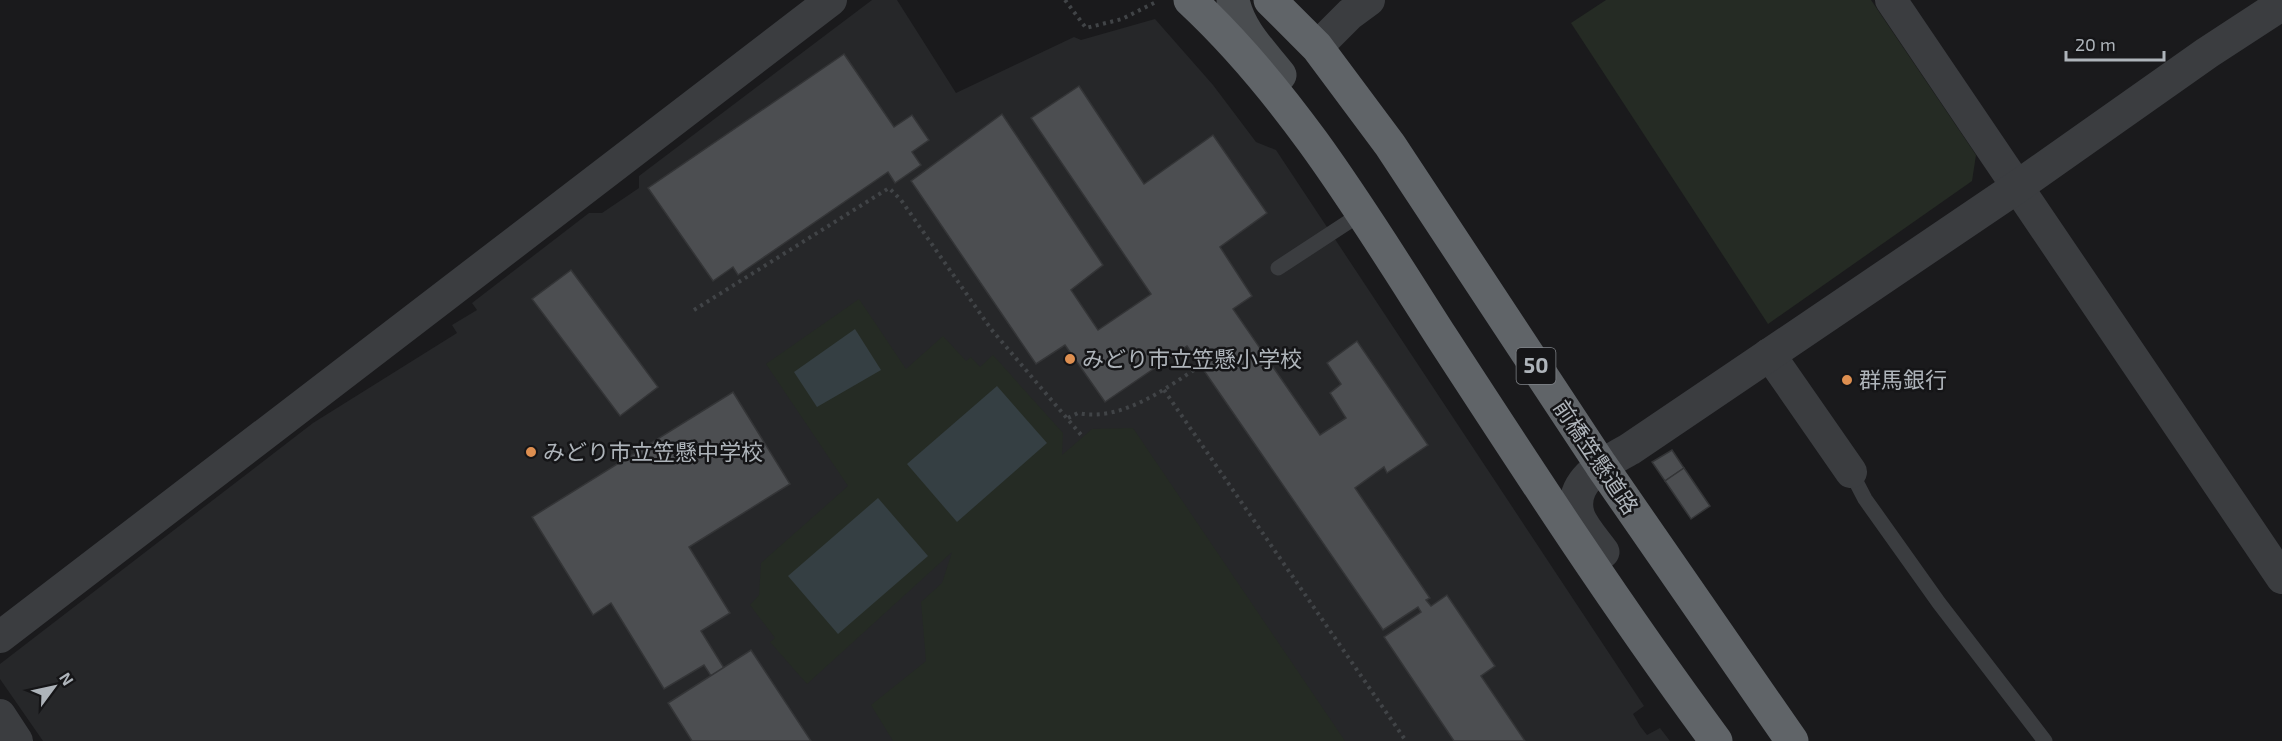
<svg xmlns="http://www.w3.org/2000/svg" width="2282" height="741" font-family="'Exo 2','Noto Sans JP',sans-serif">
<rect width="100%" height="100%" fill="#1a1a1c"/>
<polygon fill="#262729" points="872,0 897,0 956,93 1074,37 1081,40 1155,19 1213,85 1256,142 1276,150 1644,706 1633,714 1640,726 1647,735 1660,728 1670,741 43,741 0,679 0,664 313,423 457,333 452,325 477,310 472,303 589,213 602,213 639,188 639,176"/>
<g fill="#252b24">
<polygon points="1606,0 1871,0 1976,155 1972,181 1768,324 1571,23"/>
<polygon points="859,299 906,369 943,336 966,361 971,357 980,367 993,355 1063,433 1062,455 1092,429 1133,428 1345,741 893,741 871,705 926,661 921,602 942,583 952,552 807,684 770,642 775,638 750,605 759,595 761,563 848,486 766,364"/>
</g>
<g fill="#353f43">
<polygon points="855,329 881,370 817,407 794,372"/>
<polygon points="997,386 1047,443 957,522 907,464"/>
<polygon points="878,498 928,556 838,634 788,576"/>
</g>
<g fill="#4c4e51" stroke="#343537" stroke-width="1.5">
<polygon points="844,54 894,127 912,115 929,140 912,152 921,165 895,183 888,172 738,275 733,267 713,281 648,188"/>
<polygon points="1079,86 1144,184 1213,135 1267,213 1220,247 1252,296 1233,309 1320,435 1346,418 1330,393 1341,384 1327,363 1357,341 1428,445 1387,473 1384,467 1355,488 1430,598 1426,600 1431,606 1447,595 1495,666 1481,676 1525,741 1454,741 1384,637 1421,612 1418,607 1383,630 1187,346 1105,402 1065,345 1036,364 911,181 1002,114 1103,265 1071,290 1098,330 1151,294 1031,118"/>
<polygon points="571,270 658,387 620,416 532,299"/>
<polygon points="733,392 790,484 689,547 730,613 701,631 724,668 711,676 704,665 664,689 611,603 593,615 532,517"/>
<polygon points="1672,450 1684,468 1665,481 1652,462"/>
<polygon points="1684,468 1710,506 1691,519 1665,481"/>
<polygon points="751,650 811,741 692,741 668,703"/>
</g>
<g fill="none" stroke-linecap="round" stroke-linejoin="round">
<g stroke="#414447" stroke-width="4" stroke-dasharray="3 4.5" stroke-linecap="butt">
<polyline points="1065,0 1086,28 1122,19 1156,2"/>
<polyline points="694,310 889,188 901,200 991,329 1082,436"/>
<polyline points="1164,390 1406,741"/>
<path d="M1068,418L1078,413C1122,422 1166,388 1200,366"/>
</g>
<g stroke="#3b3d40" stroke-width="15">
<polyline points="1278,268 1362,213"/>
<polyline points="1851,472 1865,499 1939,603 2045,741"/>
</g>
<g stroke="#3b3d40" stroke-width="32">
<polyline points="1891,0 2282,578"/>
<polyline points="1317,47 1350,14 1369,0"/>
<polyline points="1769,354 1851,472"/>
<polyline points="0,637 831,0"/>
<polyline points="0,715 17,741"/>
</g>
<path stroke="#3b3d40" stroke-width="33" d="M1603,552C1596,542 1584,529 1579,517C1566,482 1606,462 1630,449L2017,187L2207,53L2282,4"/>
<path stroke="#4a4d50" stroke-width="33" d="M1233,0C1239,30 1261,51 1280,75"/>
<g stroke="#606468" stroke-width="33">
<path d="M1190,0C1293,96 1366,219 1441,336C1530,473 1619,610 1716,741"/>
<polyline points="1270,0 1317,47 1390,145 1601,465 1792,741"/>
</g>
</g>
<g fill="#de8f50" stroke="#151517" stroke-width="2">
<circle cx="1070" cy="359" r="6"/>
<circle cx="1847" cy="380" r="6"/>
<circle cx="531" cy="452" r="6"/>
</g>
<g text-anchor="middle" stroke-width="5" stroke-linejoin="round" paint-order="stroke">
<rect fill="#151517" stroke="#808489" stroke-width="1.5" x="1516.5" y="348" width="39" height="36" rx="4.5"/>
<g font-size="21" font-weight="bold" fill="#aeb4ba">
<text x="1536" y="373">50</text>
</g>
<g font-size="22" fill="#aeb4ba" stroke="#151517" text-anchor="start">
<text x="1082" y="367">みどり市立笠懸小学校</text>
<text x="1859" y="388">群馬銀行</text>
<text x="543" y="460">みどり市立笠懸中学校</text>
</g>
<g font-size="22" fill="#aeb4ba" stroke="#151517">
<text transform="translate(1596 457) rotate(56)" y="8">前橋笠懸道路</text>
</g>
</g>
<g transform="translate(54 687) rotate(57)" stroke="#151517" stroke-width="4.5" paint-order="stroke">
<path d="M0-4.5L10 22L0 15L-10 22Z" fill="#aeb4ba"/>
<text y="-9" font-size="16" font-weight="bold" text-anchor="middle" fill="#aeb4ba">N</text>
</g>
<path d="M2066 51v9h98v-9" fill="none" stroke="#aeb4ba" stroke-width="3"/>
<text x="2075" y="51" font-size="18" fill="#aeb4ba" stroke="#151517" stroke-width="4.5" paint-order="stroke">20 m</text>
</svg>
